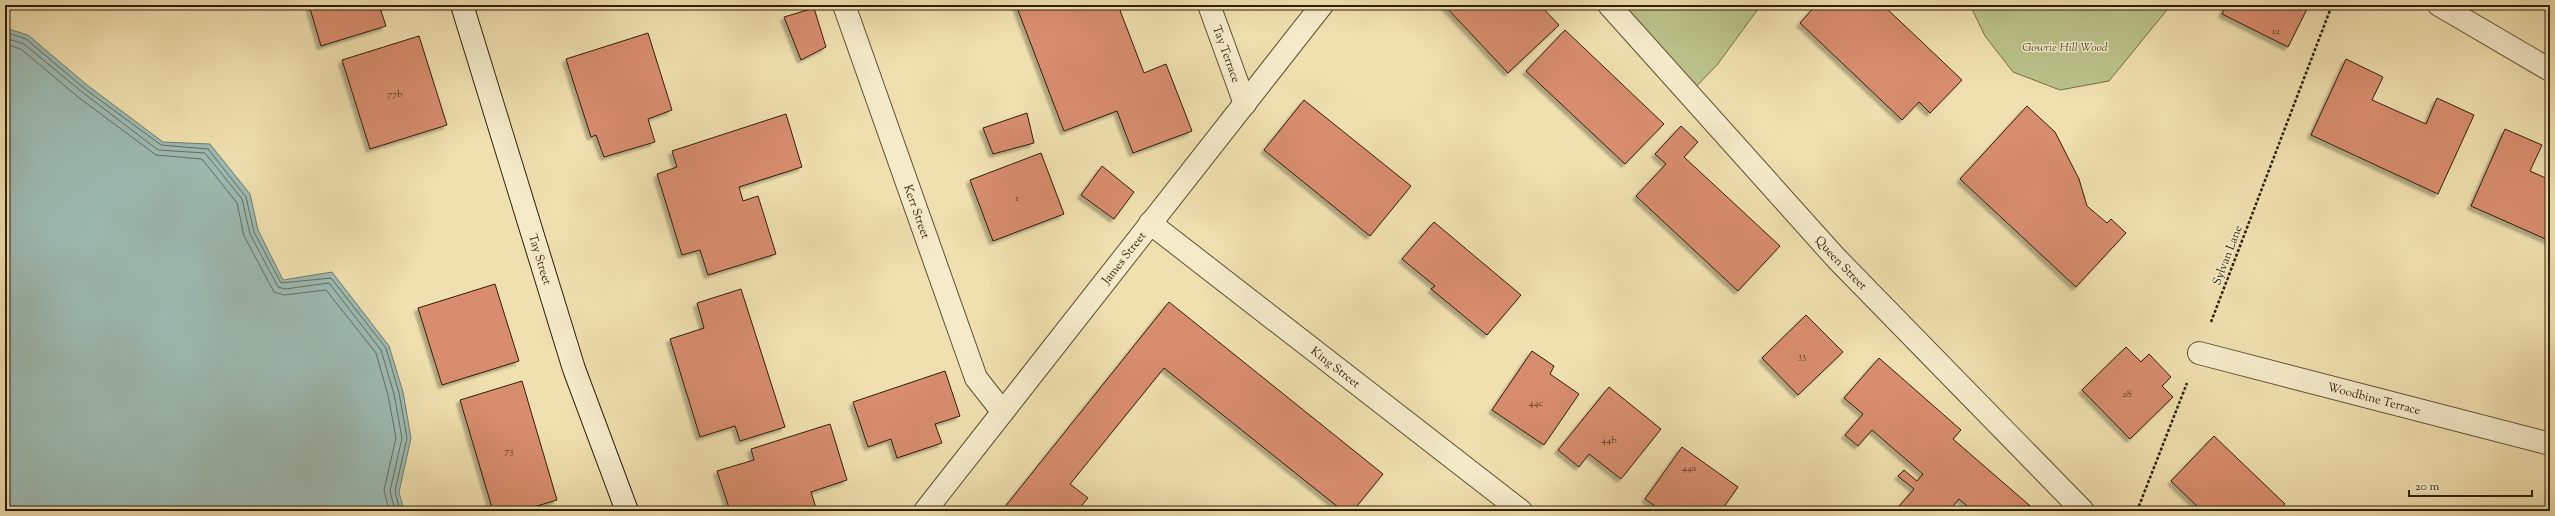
<svg xmlns="http://www.w3.org/2000/svg" width="2555" height="516" font-family="'Sorts Mill Goudy',serif">
<defs>
<filter id="shadow"><feDropShadow dx="-3.5" dy="3.5" stdDeviation="1" flood-color="#0004"/></filter>
</defs>
<rect width="100%" height="100%" fill="#f0e0af"/>
<filter id="stains"><feTurbulence type="fractalNoise" baseFrequency=".005" numOctaves="4"/><feColorMatrix values="0 0 0 0 .2 0 0 0 0 .09 0 0 0 0 .02 0 0 0 .5 -.17"/></filter>
<radialGradient id="worn" r=".72"><stop offset=".6" stop-color="#630" stop-opacity="0"/><stop offset="1" stop-color="#630" stop-opacity=".3"/></radialGradient>
<g fill="#bac28a" stroke="#747049">
<polygon points="1610,5 1761,5 1717,65 1689,94"/>
<polygon points="1970,5 2171,5 2109,81 2060,90 2013,72 1985,36"/>
</g>
<polygon fill="#9dbbb4" stroke="#717d6f" points="5,28 28,35 87,85 163,142 210,144 250,194 258,230 283,280 332,272 389,346 403,392 411,438 399,492 404,511 5,511"/>
<g fill="none" stroke-linecap="round" stroke-linejoin="round">
<g stroke="#666d5e" stroke-width="1">
<polyline points="5,32 26,39 85,89 161,145 208,149 246,197 254,232 281,283 331,278 386,348 399,393 407,438 395,491 400,511"/>
<polyline points="5,38 24,44 82,92 158,150 205,153 242,199 250,234 278,287 285,289 329,283 381,350 394,394 402,438 390,491 395,511"/>
<polyline points="5,44 21,49 78,97 156,155 202,159 237,203 244,236 274,292 284,295 326,290 376,353 388,395 396,438 384,490 389,511"/>
</g>
</g>
<g fill="#d88d6e" stroke="#2f1f08" filter="url(#shadow)">
<polygon points="309,5 379,5 386,26 321,46"/>
<polygon points="1016,5 1118,5 1144,73 1166,64 1192,131 1133,153 1117,111 1064,131"/>
<polygon points="1444,5 1540,5 1559,25 1508,73"/>
<polygon points="1816,5 1883,5 1962,80 1930,113 1919,102 1902,120 1800,23"/>
<polygon points="2226,5 2309,5 2288,47 2222,14"/>
<polygon points="814,8 826,47 801,60 784,17"/>
<polygon points="1565,30 1664,124 1625,164 1526,71"/>
<polygon points="648,33 672,110 648,119 655,142 604,157 596,135 591,137 566,59"/>
<polygon points="419,36 447,125 370,149 342,60"/>
<polygon points="2346,59 2383,77 2372,100 2426,124 2437,98 2474,115 2438,194 2311,135"/>
<polygon points="1304,100 1411,186 1370,236 1264,150"/>
<polygon points="2027,106 2055,132 2079,179 2087,206 2107,223 2111,219 2126,233 2076,287 1960,179"/>
<polygon points="1027,113 1034,143 993,154 983,128"/>
<polygon points="786,114 802,167 739,187 743,201 758,196 776,254 708,275 700,250 682,255 657,174 677,167 672,151"/>
<polygon points="1681,126 1698,142 1684,157 1780,246 1738,291 1636,196 1666,164 1655,154"/>
<polygon points="2505,129 2542,145 2530,171 2550,180 2550,241 2471,206"/>
<polygon points="1041,153 1064,214 993,241 970,180"/>
<polygon points="1102,166 1134,192 1114,219 1081,195"/>
<polygon points="1434,222 1521,295 1487,335 1431,289 1435,286 1402,259"/>
<polygon points="495,284 519,361 442,385 418,308"/>
<polygon points="741,289 785,427 740,441 735,426 700,437 670,339 704,328 697,303"/>
<polygon points="1169,302 1383,474 1353,511 1343,511 1164,368 1070,484 1088,498 1077,511 1007,511 1004,508"/>
<polygon points="1806,315 1843,352 1798,395 1762,358"/>
<polygon points="2126,347 2141,362 2149,354 2171,377 2162,386 2173,397 2130,439 2082,390"/>
<polygon points="1532,351 1554,366 1550,374 1579,394 1544,445 1492,410"/>
<polygon points="1879,358 1961,430 1953,439 2036,511 1973,511 1959,499 1949,511 1895,511 1914,489 1898,476 1904,470 1917,481 1923,474 1872,430 1858,446 1845,435 1863,414 1844,398"/>
<polygon points="945,371 960,416 935,424 942,443 897,458 891,439 868,447 853,402"/>
<polygon points="522,381 557,500 520,511 493,511 460,400"/>
<polygon points="1609,387 1661,429 1621,479 1589,454 1579,467 1558,450"/>
<polygon points="830,424 847,480 811,492 817,511 730,511 717,471 754,460 751,449"/>
<polygon points="2214,436 2285,504 2278,511 2202,511 2171,481"/>
<polygon points="1682,447 1738,487 1721,511 1662,511 1645,499"/>
</g>
<g fill="none" stroke-linecap="round" stroke-linejoin="round">
<g stroke="#5f4f32" stroke-width="24">
<g id="minor">
<path id="s1" d="M844,5L976,378L1002,411"/>
<path id="s2" d="M1209,5L1245,104"/>
<path id="s3" d="M1609,5L1836,258L2083,511"/>
<polyline points="2439,5 2550,70"/>
<path id="s4" d="M1150,223L1521,511"/>
<path id="s5" d="M2199,353L2550,444"/>
<path id="s6" d="M925,511L1322,5"/>
</g>
</g>
<g stroke="#2f1f08" stroke-width="24">
<g id="secondary">
<path id="s7" d="M462,5L574,369L627,511"/>
</g>
</g>
<g stroke="#2f1f08" stroke-width="2.5" stroke-dasharray="3 2" stroke-linecap="butt">
<polyline points="2211,322 2332,5"/>
<polyline points="2137,511 2187,383"/>
</g>
<use href="#minor" stroke="#f5ebcb" stroke-width="22"/>
<use href="#secondary" stroke="#f5ebcb" stroke-width="22"/>
</g>
<g text-anchor="middle" stroke-width="3" stroke-linejoin="round" paint-order="stroke">
<g font-size="10" fill="#593a22">
<text x="2276" y="34">12</text>
<text x="395" y="97">77b</text>
<text x="1017" y="201">1</text>
<text x="1802" y="359">33</text>
<text x="2127" y="397">28</text>
<text x="1536" y="406">44c</text>
<text x="1609" y="443">44b</text>
<text x="509" y="454">73</text>
<text x="1689" y="471">44a</text>
</g>
<g font-size="12" font-style="italic" fill="#59502f" stroke="#f5ebcb">
<text x="2065" y="51">Gowrie Hill Wood</text>
</g>
<g font-size="12" fill="#2f1f08" stroke="#f5ebcb">
<text dy="4" stroke="none"><textPath href="#s2" startOffset="52">Tay Terrace</textPath></text>
<text dy="4" stroke="none"><textPath href="#s1" startOffset="219">Kerr Street</textPath></text>
<text transform="translate(2227 255) rotate(-69)" y="4">Sylvan Lane</text>
<text dy="4" stroke="none"><textPath href="#s6" startOffset="322">James Street</textPath></text>
<text dy="4" stroke="none"><textPath href="#s7" startOffset="266">Tay Street</textPath></text>
<text dy="4" stroke="none"><textPath href="#s3" startOffset="347">Queen Street</textPath></text>
<text dy="4" stroke="none"><textPath href="#s4" startOffset="235">King Street</textPath></text>
<text dy="4" stroke="none"><textPath href="#s5" startOffset="181">Woodbine Terrace</textPath></text>
</g>
</g>
<rect width="2555" height="516" fill="none" stroke="#f0e0af" stroke-width="20"/>
<rect x="6" y="6" width="2543" height="504" fill="none" stroke="#2f1f08" stroke-width="2"/>
<rect x="10" y="10" width="2535" height="496" fill="none" stroke="#2f1f08"/>
<path d="M2409 490v6h123v-6" fill="none" stroke="#2f1f08" stroke-width="2"/>
<text x="2415" y="490" font-size="12" fill="#2f1f08" stroke="#f5ebcb" stroke-width="3" paint-order="stroke">20 m</text>
<rect width="100%" height="100%" filter="url(#stains)"/>
<rect width="100%" height="100%" fill="url(#worn)"/>
</svg>
